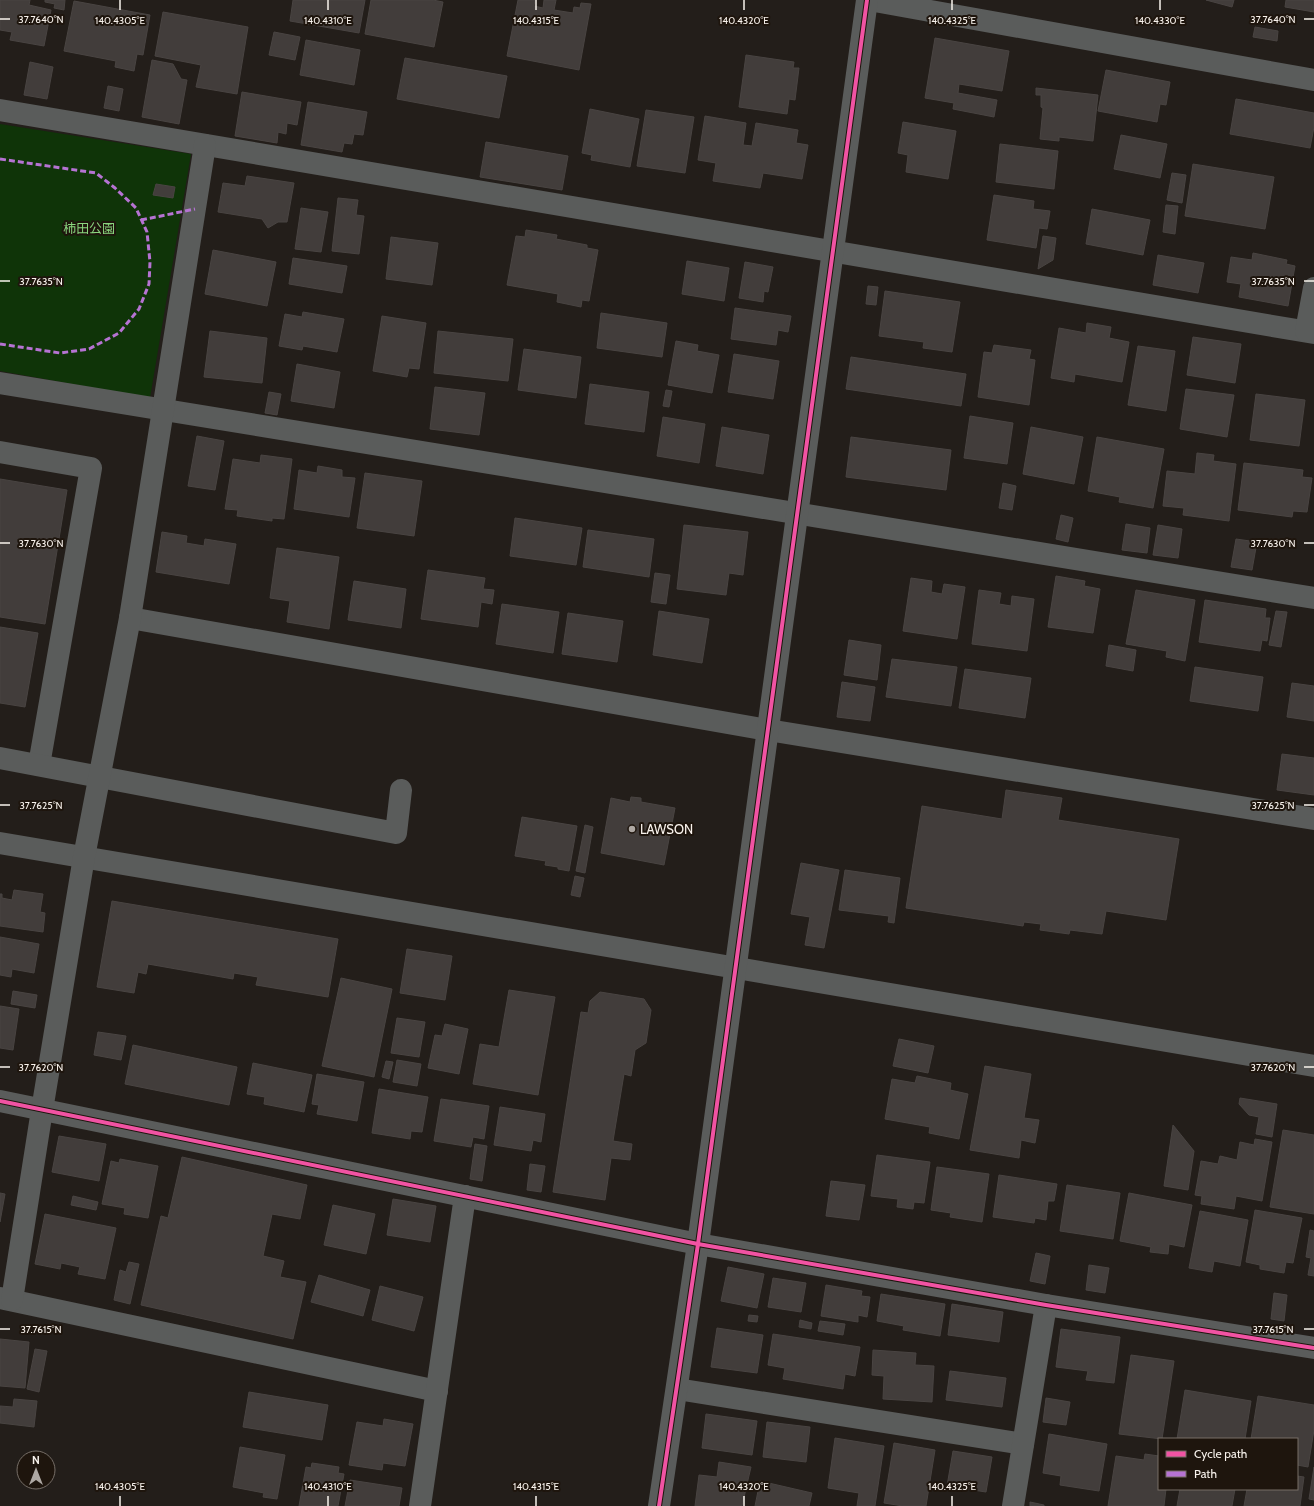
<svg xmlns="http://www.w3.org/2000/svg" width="1314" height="1506" font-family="Cabin,'Noto Sans JP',sans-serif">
<rect width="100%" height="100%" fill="#231e1a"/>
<polygon fill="#0f3408" points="0,124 191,154 150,398 0,371"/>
<g fill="#423d3b" stroke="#494442">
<polygon points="0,0 30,0 29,5 51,10 44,46 10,40 12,32 0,30"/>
<polygon points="45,0 65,0 64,10 54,8 55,4 45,2"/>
<polygon points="293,0 365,0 359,33 290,21"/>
<polygon points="371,0 433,0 443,2 434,47 365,34"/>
<polygon points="518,0 535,0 534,6 543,8 544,0 556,0 554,10 573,13 574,7 580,8 581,3 591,4 579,70 507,56"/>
<polygon points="1206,0 1234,0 1232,7"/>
<polygon points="1286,0 1314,0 1314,12 1285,7"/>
<polygon points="74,1 150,15 143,55 137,54 134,71 115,67 116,61 64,51"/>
<polygon points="163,12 248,27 237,94 196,87 201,65 155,56"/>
<polygon points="1255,27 1278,31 1277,41 1253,37"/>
<polygon points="274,32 300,37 295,60 269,55"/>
<polygon points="935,38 1009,51 1002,91 959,84 958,93 997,100 994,117 953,109 954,103 925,98"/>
<polygon points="306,40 360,50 354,85 300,75"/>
<polygon points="746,55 794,62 793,68 799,68 795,100 789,99 787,114 739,107"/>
<polygon points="405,58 507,76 499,118 397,99"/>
<polygon points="152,60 173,64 181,79 187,80 179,124 142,117"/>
<polygon points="30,62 53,67 47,99 24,95"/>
<polygon points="1106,70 1170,82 1166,105 1160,104 1157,122 1098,111"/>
<polygon points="108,86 123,89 119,111 104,108"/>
<polygon points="1036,88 1098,95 1093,141 1059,137 1059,141 1040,139 1043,108 1041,107 1041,95 1036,95"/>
<polygon points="242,92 301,102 297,125 287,123 286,134 278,132 277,143 235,136"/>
<polygon points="1236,99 1314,113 1314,127 1310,148 1230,134"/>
<polygon points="308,102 367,112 363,135 354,134 352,144 344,143 342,152 301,145"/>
<polygon points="590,109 639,119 630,167 591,160 592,155 582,153"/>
<polygon points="646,110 694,117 685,173 637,166"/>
<polygon points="705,116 746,123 743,145 752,146 756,123 798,130 796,143 808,145 802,179 763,173 760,188 713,181 716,163 698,160"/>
<polygon points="903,122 956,131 948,179 906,172 908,155 898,153"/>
<polygon points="1121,135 1167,144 1160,178 1114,169"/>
<polygon points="486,142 568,156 562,190 480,177"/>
<polygon points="1000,144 1058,151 1054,189 996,182"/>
<polygon points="1193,164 1274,177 1265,229 1185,216"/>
<polygon points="1172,173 1186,175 1182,203 1167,200"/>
<polygon points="247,176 294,183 287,222 278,222 268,228 262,219 218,212 223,183 245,186"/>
<polygon points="156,184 175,187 173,198 153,195"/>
<polygon points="994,195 1034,201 1033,209 1050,211 1047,229 1039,228 1036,248 987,240"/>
<polygon points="338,198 358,200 356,215 364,216 359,254 332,251"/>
<polygon points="1166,205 1178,206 1175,234 1163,232"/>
<polygon points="301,208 328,212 321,252 295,249"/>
<polygon points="1092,209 1150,220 1143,255 1086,244"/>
<polygon points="526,230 557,235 556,239 587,245 587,248 598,250 589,301 582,300 581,307 557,302 558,294 507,285 516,236 525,237"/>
<polygon points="1043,236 1056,238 1053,260 1038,269"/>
<polygon points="391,237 438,243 432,285 386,279"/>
<polygon points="213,250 276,262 267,306 205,294"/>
<polygon points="1253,253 1287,260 1286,264 1295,266 1288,306 1239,297 1241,284 1227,282 1231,257 1252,260"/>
<polygon points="1158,255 1204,263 1198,293 1153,285"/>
<polygon points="293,258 347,266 342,293 289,284"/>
<polygon points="687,261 729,268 724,301 682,294"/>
<polygon points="745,262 773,267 768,292 764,291 763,302 739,298"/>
<polygon points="868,286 878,287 876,305 866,304"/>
<polygon points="885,291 960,302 952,352 923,348 924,342 879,336"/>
<polygon points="735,308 791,316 788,332 778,330 776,345 731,339"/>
<polygon points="303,312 344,319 337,352 303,346 302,350 279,346 285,314 302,317"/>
<polygon points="601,313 667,323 662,357 597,348"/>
<polygon points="382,316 426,323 419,369 409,368 407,377 373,371"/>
<polygon points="1087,323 1111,327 1109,338 1129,342 1122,382 1075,374 1074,382 1051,378 1059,328 1086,333"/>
<polygon points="210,331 267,338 262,383 204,377"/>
<polygon points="438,331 513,339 508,381 434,373"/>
<polygon points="1193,337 1241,344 1235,383 1187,375"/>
<polygon points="676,341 698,345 697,351 719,355 712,393 668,385"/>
<polygon points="994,345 1031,350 1029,359 1035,360 1029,405 978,397 984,352 992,353"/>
<polygon points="1138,346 1175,351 1166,411 1128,405"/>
<polygon points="524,349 581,357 576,398 518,390"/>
<polygon points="734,354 779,361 773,399 728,392"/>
<polygon points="851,357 966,374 961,406 846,389"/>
<polygon points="297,364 340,372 334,408 291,401"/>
<polygon points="590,384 649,392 644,432 585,424"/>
<polygon points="435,387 485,393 479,435 430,429"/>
<polygon points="1186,389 1234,395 1227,437 1180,429"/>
<polygon points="666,390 672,391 669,407 663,406"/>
<polygon points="269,392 281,394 277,415 265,413"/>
<polygon points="1256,394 1305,400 1299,446 1250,440"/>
<polygon points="970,416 1013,423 1007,464 964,458"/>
<polygon points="663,417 705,424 699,463 657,456"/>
<polygon points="722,427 769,435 763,474 716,466"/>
<polygon points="1031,427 1083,437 1074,484 1023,474"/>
<polygon points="197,436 224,441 215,490 188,486"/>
<polygon points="851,437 951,450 946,490 846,477"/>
<polygon points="1097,437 1164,449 1153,508 1119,502 1120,497 1088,491"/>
<polygon points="1197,453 1214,455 1213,461 1236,464 1229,521 1183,515 1184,508 1163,506 1167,471 1195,474"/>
<polygon points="261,455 292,459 284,519 272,518 272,521 237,516 238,510 225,509 233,459 260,463"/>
<polygon points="1244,463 1303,470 1302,477 1312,478 1307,512 1293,511 1292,517 1238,510"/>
<polygon points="318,466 342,470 342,477 355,478 349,517 294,509 299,470 317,473"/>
<polygon points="365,473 422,481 414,536 357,528"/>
<polygon points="0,479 67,490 45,624 0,617"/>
<polygon points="1003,483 1016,486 1012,510 999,508"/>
<polygon points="1061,515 1073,518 1068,542 1056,539"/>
<polygon points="515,518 582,528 576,565 510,556"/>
<polygon points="1126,524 1150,528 1147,553 1122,550"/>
<polygon points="684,525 748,532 743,575 729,573 726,595 677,589"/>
<polygon points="1158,525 1182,529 1178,558 1153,555"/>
<polygon points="588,530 654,539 649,577 583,567"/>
<polygon points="162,532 187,536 186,543 204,546 205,539 236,544 229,584 156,572"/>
<polygon points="1236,539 1257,542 1252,570 1231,567"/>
<polygon points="277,548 339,557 329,629 287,622 290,601 270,598"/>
<polygon points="428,570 485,578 483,589 494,590 492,604 481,602 478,627 421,619"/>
<polygon points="655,573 670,575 666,604 651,602"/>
<polygon points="1056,576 1085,581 1084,586 1100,589 1093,633 1048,627"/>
<polygon points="911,578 932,581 931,592 942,594 944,584 965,587 957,639 903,631"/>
<polygon points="354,581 406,589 401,628 348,620"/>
<polygon points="979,590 1001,593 999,604 1011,606 1012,596 1034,599 1027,651 972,644"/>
<polygon points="1136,590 1195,600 1185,661 1166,657 1167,651 1126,644"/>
<polygon points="1205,600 1266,609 1265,618 1270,618 1267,641 1262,640 1260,651 1199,642"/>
<polygon points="502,604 559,612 553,653 496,644"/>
<polygon points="659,611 709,619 702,663 653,655"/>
<polygon points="1276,611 1287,612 1281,647 1269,645"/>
<polygon points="568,613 623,621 617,662 562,654"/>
<polygon points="0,627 38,633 25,707 0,703"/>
<polygon points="849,640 881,645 877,680 844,675"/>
<polygon points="1109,645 1136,650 1133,671 1106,666"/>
<polygon points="892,659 957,667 951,706 886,697"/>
<polygon points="1195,667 1263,677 1258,711 1190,701"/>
<polygon points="965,669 1031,678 1025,718 959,708"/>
<polygon points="842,682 875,687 870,721 837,717"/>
<polygon points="1292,683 1314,686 1314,721 1287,717"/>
<polygon points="1282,754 1314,758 1314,795 1277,790"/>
<polygon points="1006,790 1062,798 1058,820 1179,839 1166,920 1106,911 1102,934 1070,930 1069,934 1040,930 1041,924 1024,922 1023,926 906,908 922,806 1002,819"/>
<polygon points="631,797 641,798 641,802 675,808 664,865 601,853 611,798 630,802"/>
<polygon points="522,817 577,826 569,871 558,869 558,867 545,865 546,861 515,856"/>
<polygon points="585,825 593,827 585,873 576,871"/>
<polygon points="801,863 839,870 824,948 805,945 810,917 791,914"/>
<polygon points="845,870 900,878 894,923 888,922 889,916 839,910"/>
<polygon points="575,876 584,878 580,897 571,895"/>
<polygon points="14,890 43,894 40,912 45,913 43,932 0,926 0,894 2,894 2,898 12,900"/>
<polygon points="112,901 338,939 328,997 256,985 258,977 234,973 233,979 148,964 146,974 138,972 134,993 97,987"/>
<polygon points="0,937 39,944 34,973 12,969 11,977 0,975"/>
<polygon points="407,949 452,956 445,1000 400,993"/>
<polygon points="341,978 392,989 374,1077 322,1066"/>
<polygon points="509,990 555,997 538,1095 473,1084 480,1044 499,1047"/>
<polygon points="13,991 37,995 35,1008 11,1004"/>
<polygon points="600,992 644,999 651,1010 646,1043 635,1050 631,1076 624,1074 613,1141 632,1144 630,1160 611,1158 605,1200 553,1192 581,1012 588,1013 590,1001"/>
<polygon points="0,1006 19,1009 13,1050 0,1048"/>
<polygon points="397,1018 425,1022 419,1057 391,1053"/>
<polygon points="445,1024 468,1029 459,1074 428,1068 435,1035 442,1036"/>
<polygon points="98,1032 126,1036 121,1060 94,1055"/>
<polygon points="899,1039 934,1046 928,1073 893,1066"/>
<polygon points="133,1045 237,1067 229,1105 125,1084"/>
<polygon points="397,1060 421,1064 417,1086 393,1082"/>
<polygon points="386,1061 393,1062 389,1079 382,1077"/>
<polygon points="253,1063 312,1075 304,1112 264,1104 265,1097 247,1094"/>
<polygon points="985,1066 1031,1074 1024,1118 1039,1120 1035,1143 1021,1140 1019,1158 970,1150"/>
<polygon points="317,1074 364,1082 357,1121 317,1114 319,1105 312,1104"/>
<polygon points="917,1076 951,1083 950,1090 968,1094 959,1139 929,1133 930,1127 885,1119 892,1079 915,1083"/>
<polygon points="379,1089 428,1097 422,1132 411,1131 410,1139 372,1133"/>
<polygon points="1240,1098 1277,1104 1272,1137 1256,1134 1259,1117 1249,1115 1239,1104"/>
<polygon points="441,1099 489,1106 484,1139 473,1137 471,1147 434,1141"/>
<polygon points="500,1107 545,1114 541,1142 533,1140 531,1151 494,1145"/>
<polygon points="1173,1125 1194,1151 1188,1190 1164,1186"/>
<polygon points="1283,1130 1314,1135 1314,1214 1270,1207"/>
<polygon points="59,1136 106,1144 99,1181 52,1172"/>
<polygon points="1255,1139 1272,1142 1262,1201 1236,1196 1234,1209 1201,1204 1202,1196 1195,1195 1201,1161 1218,1164 1220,1156 1237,1160 1240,1142 1254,1145"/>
<polygon points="475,1144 487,1146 482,1181 470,1179"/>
<polygon points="877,1155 930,1162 924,1203 914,1202 913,1209 897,1207 898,1199 871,1196"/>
<polygon points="182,1157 307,1185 300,1219 272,1214 263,1256 284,1261 280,1277 306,1282 293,1339 141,1305 161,1216 168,1218"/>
<polygon points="120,1159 158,1166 148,1218 124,1214 125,1208 102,1204 111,1161 119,1163"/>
<polygon points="530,1164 545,1166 541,1192 527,1190"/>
<polygon points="937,1167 989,1174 982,1222 950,1217 951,1213 931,1210"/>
<polygon points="999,1175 1057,1184 1054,1201 1048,1201 1046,1220 1035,1218 1034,1223 993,1217"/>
<polygon points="831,1181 865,1185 859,1220 826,1216"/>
<polygon points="1067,1185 1120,1193 1113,1239 1060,1231"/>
<polygon points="0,1193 5,1194 0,1222"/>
<polygon points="1129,1193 1192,1205 1184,1247 1169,1244 1168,1254 1150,1252 1151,1247 1120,1241"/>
<polygon points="73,1196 98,1202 96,1210 71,1205"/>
<polygon points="393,1199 436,1206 430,1242 387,1235"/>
<polygon points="333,1205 375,1214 366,1254 324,1245"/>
<polygon points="1255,1210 1302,1218 1293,1263 1286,1262 1284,1273 1260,1269 1260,1265 1246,1262"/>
<polygon points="1200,1211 1248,1220 1240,1266 1214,1261 1212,1272 1189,1268"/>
<polygon points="45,1214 116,1228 105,1279 78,1274 80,1267 61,1263 60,1269 35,1264"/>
<polygon points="1310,1230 1314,1231 1314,1276 1308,1275 1311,1258 1306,1257"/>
<polygon points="1036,1253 1050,1256 1045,1284 1030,1281"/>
<polygon points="129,1262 139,1264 130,1304 114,1300 120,1270 126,1272"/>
<polygon points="1089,1265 1109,1268 1105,1293 1086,1290"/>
<polygon points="728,1267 764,1274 757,1308 721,1301"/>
<polygon points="319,1275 370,1290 363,1316 311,1302"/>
<polygon points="773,1278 806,1283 801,1312 768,1307"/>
<polygon points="826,1285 862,1291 861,1296 870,1297 867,1317 858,1315 858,1322 821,1316"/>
<polygon points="380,1286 423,1297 414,1331 372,1320"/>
<polygon points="1274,1293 1287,1295 1284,1321 1271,1319"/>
<polygon points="881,1294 945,1304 940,1336 903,1330 904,1326 877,1321"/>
<polygon points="952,1304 1003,1312 999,1342 948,1335"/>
<polygon points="749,1315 758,1316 757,1322 748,1321"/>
<polygon points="800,1320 812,1323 811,1329 799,1327"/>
<polygon points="820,1321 845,1324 843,1335 818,1331"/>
<polygon points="717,1328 763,1335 757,1373 711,1367"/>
<polygon points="1061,1329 1120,1337 1114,1383 1086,1380 1088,1371 1056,1367"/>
<polygon points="773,1334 860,1347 855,1376 845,1374 843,1389 783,1379 785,1368 768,1365"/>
<polygon points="0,1339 29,1342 25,1388 0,1386"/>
<polygon points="35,1349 47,1351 39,1392 27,1389"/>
<polygon points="873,1350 916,1353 915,1365 934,1366 932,1402 883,1399 884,1376 872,1375"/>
<polygon points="1131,1355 1174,1361 1162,1439 1119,1434"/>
<polygon points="950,1371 1006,1378 1002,1407 946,1400"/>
<polygon points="1185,1390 1251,1401 1245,1439 1177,1439"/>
<polygon points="249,1392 328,1405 322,1440 243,1427"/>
<polygon points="1258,1396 1314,1405 1314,1430 1308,1467 1297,1465 1297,1439 1251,1439"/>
<polygon points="1046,1398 1070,1402 1066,1425 1043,1422"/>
<polygon points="14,1399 37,1401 34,1427 0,1423 0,1406 13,1407"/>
<polygon points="706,1414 757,1421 752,1455 702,1448"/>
<polygon points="384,1419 413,1424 405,1466 383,1463 382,1470 349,1465 357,1422 383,1426"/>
<polygon points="767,1422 810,1427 806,1462 763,1457"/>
<polygon points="1049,1434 1107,1444 1099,1491 1060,1485 1061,1476 1043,1473"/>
<polygon points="835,1438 884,1446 875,1506 857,1506 859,1493 828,1488"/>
<polygon points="894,1443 935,1450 926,1506 903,1506 884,1503"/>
<polygon points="240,1447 285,1455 277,1499 263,1497 264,1493 233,1487"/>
<polygon points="953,1451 992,1457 986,1492 947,1486"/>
<polygon points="1145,1454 1159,1456 1159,1489 1166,1489 1164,1506 1108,1506 1116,1456 1144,1460"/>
<polygon points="719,1462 751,1467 742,1506 695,1506 699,1475 717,1477"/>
<polygon points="312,1463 339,1467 338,1473 344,1474 338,1506 299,1506 306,1467 311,1468"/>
<polygon points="1314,1467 1314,1500 1309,1499"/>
<polygon points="1297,1476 1304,1477 1300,1506 1244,1506 1247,1489 1297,1489"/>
<polygon points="350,1480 402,1488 399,1506 345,1506"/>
<polygon points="760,1481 812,1493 809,1506 755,1506"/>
<polygon points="1180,1489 1235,1489 1232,1506 1177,1506"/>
<polygon points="1030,1502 1044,1505 1044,1506 1030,1506"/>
</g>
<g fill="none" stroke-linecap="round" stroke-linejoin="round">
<g stroke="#5a5c5b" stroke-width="22">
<polyline points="869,0 1314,80"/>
<polyline points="0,110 1314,333"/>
<polyline points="1306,331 1314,288"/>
<polyline points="0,383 1314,598"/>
<polyline points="0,452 91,468 39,765"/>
<polyline points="130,618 768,730 1314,819"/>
<polyline points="0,758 396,833 401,790"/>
<polyline points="0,843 1314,1066"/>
<polyline points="0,1101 698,1244 1046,1305 1314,1348"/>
<polyline points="0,1298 437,1391"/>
<polyline points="12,1300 42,1110 84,857 130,618 205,145"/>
<polyline points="677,1389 1023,1444"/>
<polyline points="420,1506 465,1196"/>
<polyline points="659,1506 698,1244 867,0"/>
<polyline points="1013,1506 1046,1305"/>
</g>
<g stroke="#b673d3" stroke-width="3" stroke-dasharray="6 3" stroke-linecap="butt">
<polyline points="0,159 96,173 115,188 136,208 147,232 150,262 149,284 139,309 119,333 89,349 60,353 0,344"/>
<polyline points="141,220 195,209"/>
</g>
<g stroke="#1e150d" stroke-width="6">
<g id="cycleway">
<polyline points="0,1101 698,1244 1046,1305 1314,1348"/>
<polyline points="659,1506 698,1244 867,0"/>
</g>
</g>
<use href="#cycleway" stroke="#f153a3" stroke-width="4"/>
</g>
<path fill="none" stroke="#f9f3ed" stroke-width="1.5" d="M120,0V10M328,0V10M536,0V10M744,0V10M952,0V10M1160,0V10M0,19H10M1304,19H1314M0,281H10M1304,281H1314M0,543H10M1304,543H1314M0,805H10M1304,805H1314M0,1067H10M1304,1067H1314M0,1329H10M1304,1329H1314M120,1496V1506M328,1496V1506M536,1496V1506M744,1496V1506M952,1496V1506"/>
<circle fill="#aea8a3" stroke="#1e150d" stroke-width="1.5" cx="632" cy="829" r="4"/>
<g text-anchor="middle" stroke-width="4" stroke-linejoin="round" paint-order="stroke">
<g font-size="13" fill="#8ad57e" stroke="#1e150d">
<text x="89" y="233">柿田公園</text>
</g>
<g font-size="13" fill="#f9f3ed" stroke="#1e150d" text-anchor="start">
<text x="640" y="834">LAWSON</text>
</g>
</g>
<g font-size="10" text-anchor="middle" fill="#f9f3ed" stroke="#1e150d" stroke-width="4" stroke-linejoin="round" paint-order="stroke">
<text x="41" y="23">37.7640°N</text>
<text x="1273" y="23">37.7640°N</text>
<text x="120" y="24">140.4305°E</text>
<text x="328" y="24">140.4310°E</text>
<text x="536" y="24">140.4315°E</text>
<text x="744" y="24">140.4320°E</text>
<text x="952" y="24">140.4325°E</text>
<text x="1160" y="24">140.4330°E</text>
<text x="41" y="285">37.7635°N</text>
<text x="1273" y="285">37.7635°N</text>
<text x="41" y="547">37.7630°N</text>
<text x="1273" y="547">37.7630°N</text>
<text x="41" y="809">37.7625°N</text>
<text x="1273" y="809">37.7625°N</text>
<text x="41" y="1071">37.7620°N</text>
<text x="1273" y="1071">37.7620°N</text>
<text x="41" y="1333">37.7615°N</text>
<text x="1273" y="1333">37.7615°N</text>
<text x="120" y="1490">140.4305°E</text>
<text x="328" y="1490">140.4310°E</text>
<text x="536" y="1490">140.4315°E</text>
<text x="744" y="1490">140.4320°E</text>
<text x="952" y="1490">140.4325°E</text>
</g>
<rect x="1158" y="1438" width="140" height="52" fill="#1e150d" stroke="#766e67"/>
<rect x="1166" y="1451" width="20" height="6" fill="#f153a3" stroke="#766e67"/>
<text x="1194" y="1458" font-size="12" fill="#f9f3ed">Cycle path</text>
<rect x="1166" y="1471" width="20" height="6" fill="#b673d3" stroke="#766e67"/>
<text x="1194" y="1478" font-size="12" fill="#f9f3ed">Path</text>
<g transform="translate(36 1470)"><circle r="19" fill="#1e150d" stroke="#766e67"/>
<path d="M0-3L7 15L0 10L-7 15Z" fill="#aea8a3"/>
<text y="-6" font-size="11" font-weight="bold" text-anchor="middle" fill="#f9f3ed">N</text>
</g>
</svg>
